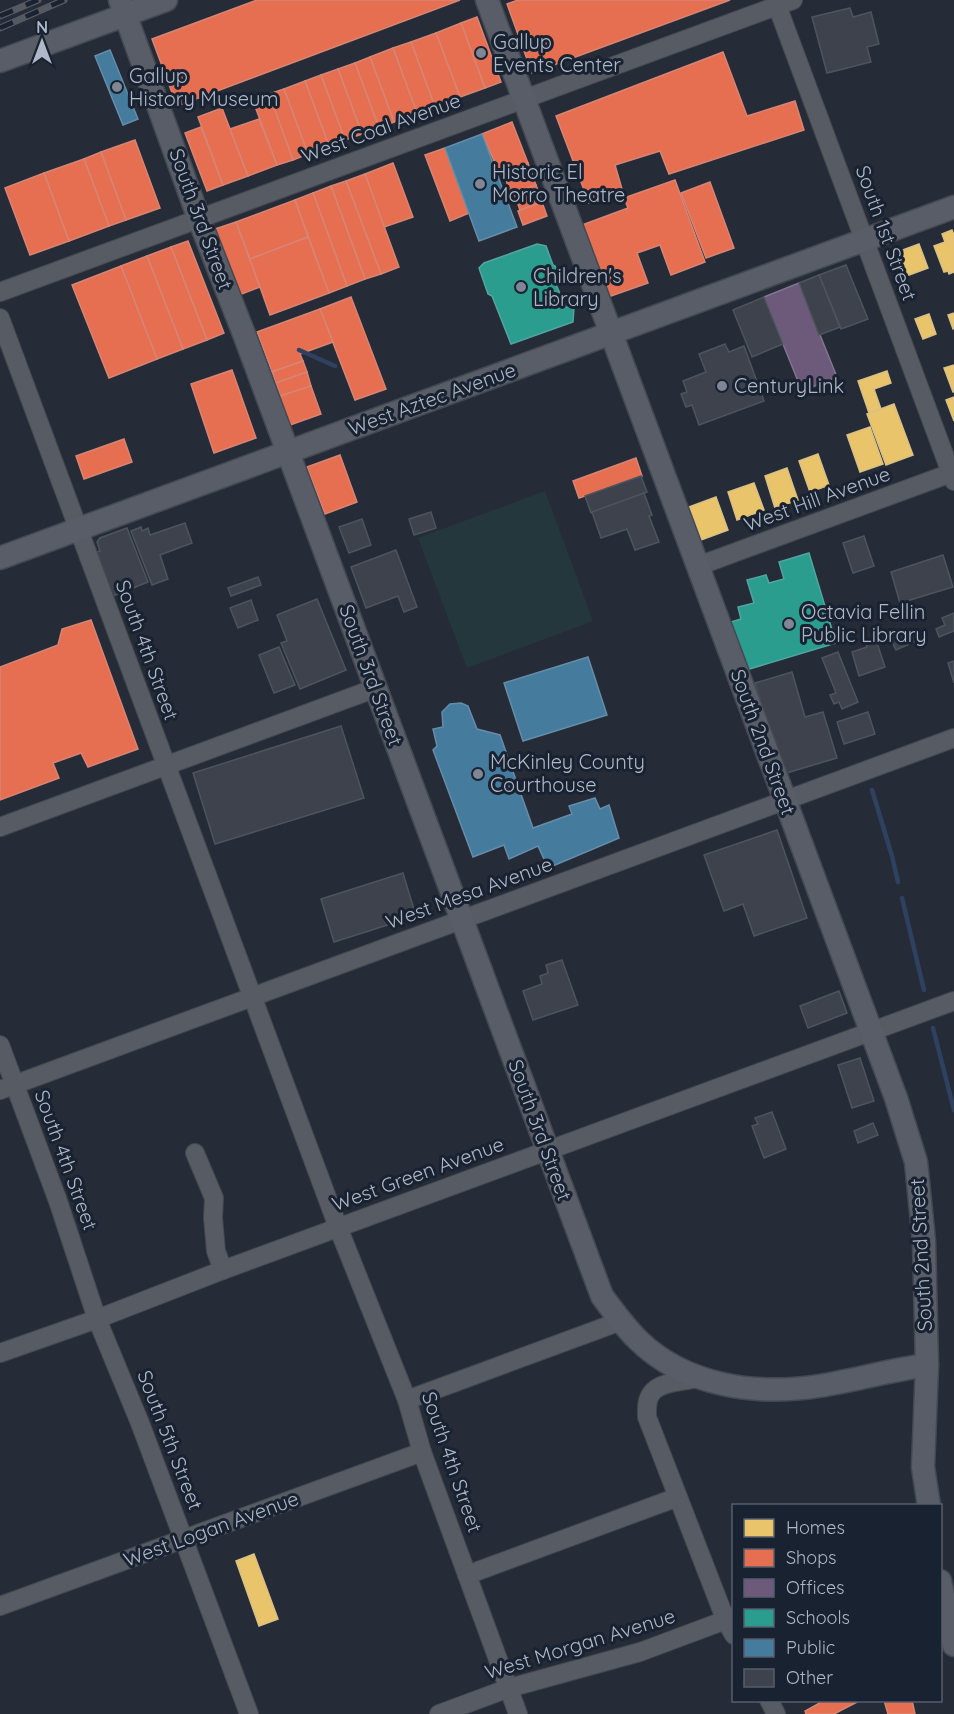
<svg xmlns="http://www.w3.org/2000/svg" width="954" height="1714" font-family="Quicksand,sans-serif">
<rect width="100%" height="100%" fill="#262c37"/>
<polygon fill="#23373d" points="545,491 593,621 467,668 418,538"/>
<g fill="#e9c46a" stroke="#d8c086" stroke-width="1.5">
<polygon points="952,230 954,235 954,272 949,274 948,271 944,272 934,246 945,242 942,234"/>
<polygon points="919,244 928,268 901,278 892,254"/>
<polygon points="954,313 954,328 953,329 948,315"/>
<polygon points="929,314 936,334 923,339 915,319"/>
<polygon points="954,365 954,392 953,392 944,368"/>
<polygon points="887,371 891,383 874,389 881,409 869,413 858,381"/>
<polygon points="954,397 954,421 946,400"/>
<polygon points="894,404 913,455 886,465 867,414"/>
<polygon points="870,427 883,464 860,472 847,435"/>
<polygon points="818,454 829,485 810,492 799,461"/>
<polygon points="787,468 798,500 775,508 765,476"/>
<polygon points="754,483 764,510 737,520 728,492"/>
<polygon points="716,497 728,530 701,540 689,507"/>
<polygon points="254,1554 278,1619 259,1626 236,1561"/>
</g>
<g fill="#e76f51" stroke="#d68575" stroke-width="1.5">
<polygon points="257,0 460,0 177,106 152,39"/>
<polygon points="518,0 730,0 532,73 507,4"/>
<polygon points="477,17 501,82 485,88 461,23"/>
<polygon points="461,23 485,88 460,97 436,33"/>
<polygon points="436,33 460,97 435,107 411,42"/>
<polygon points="411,42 435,107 417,113 393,48"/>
<polygon points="393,48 417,113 394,122 370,57"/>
<polygon points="723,52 747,116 795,101 804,130 669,174 660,151 615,165 622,189 589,203 556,116"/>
<polygon points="370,57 394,122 379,128 355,63"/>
<polygon points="355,63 379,128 362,134 338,69"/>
<polygon points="338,69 362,134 345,140 321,75"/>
<polygon points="321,75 345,140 329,146 305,81"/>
<polygon points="305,81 329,146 308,154 284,89"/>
<polygon points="284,89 308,154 293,160 269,94"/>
<polygon points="269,94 293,160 277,165 253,101"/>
<polygon points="222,108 248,176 223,185 198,117"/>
<polygon points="259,119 277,165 248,176 230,129"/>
<polygon points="512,122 528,163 500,174 482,134"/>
<polygon points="201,127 223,185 207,191 185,133"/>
<polygon points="135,140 160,208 126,220 101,152"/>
<polygon points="445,148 469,213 450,221 425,155"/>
<polygon points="101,152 126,220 109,226 84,159"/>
<polygon points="84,159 109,226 69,241 44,173"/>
<polygon points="393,163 413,217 384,227 365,174"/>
<polygon points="528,163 536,185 511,194 503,172"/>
<polygon points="44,173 69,241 30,255 5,188"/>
<polygon points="365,174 399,267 381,274 346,181"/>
<polygon points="675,180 705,262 671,275 660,245 637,253 648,283 608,297 582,225 628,208 624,198"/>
<polygon points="346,181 381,274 365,279 331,186"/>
<polygon points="710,182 734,248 706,258 681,193"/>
<polygon points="536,185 542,202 520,210 514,193"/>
<polygon points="331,186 365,279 347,286 313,193"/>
<polygon points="313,193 347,286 329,293 295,200"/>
<polygon points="295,200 308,237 250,259 236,222"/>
<polygon points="542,202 547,216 523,225 518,211"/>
<polygon points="236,222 260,287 239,295 215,229"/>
<polygon points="308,237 329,293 270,315 250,259"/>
<polygon points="188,241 224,333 207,340 171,247"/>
<polygon points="171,247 207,340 183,349 147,256"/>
<polygon points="147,256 183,349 157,359 121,266"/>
<polygon points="121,266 157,359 109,378 72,285"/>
<polygon points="351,297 386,389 355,400 320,309"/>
<polygon points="320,309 333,342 300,354 303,361 272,372 257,332"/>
<polygon points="303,361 307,372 276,383 272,372"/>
<polygon points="232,370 256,438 214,453 191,384"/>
<polygon points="307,372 311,386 280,396 276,383"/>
<polygon points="311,386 321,414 290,425 280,396"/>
<polygon points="124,439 132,462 84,479 76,456"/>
<polygon points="340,455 357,502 325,514 307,467"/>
<polygon points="636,458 642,476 579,498 573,481"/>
<polygon points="91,620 138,749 88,767 81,753 53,763 59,778 0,800 0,667 58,645 62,629"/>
<polygon points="825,1700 861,1700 834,1714 806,1714 805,1711"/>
<polygon points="884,1700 912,1700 915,1714 888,1714"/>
</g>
<polygon fill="#6d597a" stroke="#817592" stroke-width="1.5" points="799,283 837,377 802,391 764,297"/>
<g fill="#2a9d8f" stroke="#52a5a0" stroke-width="1.5">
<polygon points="537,244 546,246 553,265 555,266 559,274 554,280 566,307 574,307 573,322 511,344 492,296 488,294 479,268 484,263"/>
<polygon points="809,553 836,643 746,670 731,622 741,619 738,607 754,603 747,580 766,575 769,583 784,579 779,562"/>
</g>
<g fill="#457b9d" stroke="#658daa" stroke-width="1.5">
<polygon points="110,50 138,119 123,125 95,56"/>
<polygon points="482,134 517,227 479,241 445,148"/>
<polygon points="588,657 607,715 523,741 504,683"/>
<polygon points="461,703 468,706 477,729 500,735 533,828 572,814 569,806 595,798 600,809 609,805 619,838 548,868 538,846 509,859 504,845 473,857 433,750 437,746 433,729 443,727 442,712 450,704"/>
</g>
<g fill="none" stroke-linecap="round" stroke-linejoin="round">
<g stroke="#2f4160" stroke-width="4.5">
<polyline points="299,350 335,366"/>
<polyline points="872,790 892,856 898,882"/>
<polyline points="902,898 924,990"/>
<polyline points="933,1028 954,1110"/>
</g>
</g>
<g fill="#3e424d" stroke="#4e545e" stroke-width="1.5">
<polygon points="850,8 853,17 871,12 879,44 867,47 871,62 827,73 812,17"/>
<polygon points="846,265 868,319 841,329 819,275"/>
<polygon points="819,275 840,327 819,335 799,283"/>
<polygon points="764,297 783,344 752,357 733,310"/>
<polygon points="725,344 729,352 744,346 764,401 699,425 692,405 686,407 681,394 687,392 683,381 706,372 699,354"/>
<polygon points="641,476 647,492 591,513 585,496"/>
<polygon points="644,493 652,515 649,516 659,542 635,550 627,529 601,538 592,512"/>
<polygon points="431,512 436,528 414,535 409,519"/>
<polygon points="362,519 371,545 349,553 339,527"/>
<polygon points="185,523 192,543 160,555 168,579 152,585 131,531 141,527 142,531 148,528 150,535"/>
<polygon points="127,528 148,582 113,596 97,552 100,551 97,542 100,538"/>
<polygon points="864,536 874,566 853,573 843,543"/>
<polygon points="396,550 417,607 404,612 398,596 366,608 351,567"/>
<polygon points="943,555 953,587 900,603 891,572"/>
<polygon points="258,577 261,585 231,596 228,588"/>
<polygon points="317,599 346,670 300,689 281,643 287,641 277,615"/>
<polygon points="251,600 258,620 238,628 230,608"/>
<polygon points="954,613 954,631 939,637 936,629 945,625 942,618"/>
<polygon points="902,629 906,637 919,631 923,638 896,650 889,635"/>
<polygon points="876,640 885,667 859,676 852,652 867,647 866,643"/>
<polygon points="279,647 295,685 274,693 259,655"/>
<polygon points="838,652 858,702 842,709 839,702 834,704 830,695 836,693 822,658"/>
<polygon points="954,661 954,683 948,663"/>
<polygon points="792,672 805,717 823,712 837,758 783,774 755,683"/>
<polygon points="868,712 875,734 844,744 837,722"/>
<polygon points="341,726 364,798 215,844 193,773"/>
<polygon points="777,830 807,918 754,936 743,904 724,911 704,855"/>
<polygon points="403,873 416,916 334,942 321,899"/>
<polygon points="562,960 578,1005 533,1020 523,991 542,984 540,976 548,973 546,965"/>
<polygon points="839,991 847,1013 808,1028 800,1006"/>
<polygon points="860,1058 874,1101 852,1108 838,1065"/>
<polygon points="772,1112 786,1149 764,1158 752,1126 758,1124 755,1118"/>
<polygon points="873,1123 878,1135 858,1143 854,1131"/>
</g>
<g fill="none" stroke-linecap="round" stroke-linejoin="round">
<g stroke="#43474f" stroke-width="20">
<g id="minor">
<polyline points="775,0 954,481"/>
<polyline points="0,292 793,0"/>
<polyline points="0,318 338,1227 407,1400 422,1452 518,1714"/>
<polyline points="698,566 954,472"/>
<polyline points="0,827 376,688"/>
<polyline points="0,1045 58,1201 97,1319 140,1423 249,1714"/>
<polyline points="0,1090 954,738"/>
<polyline points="195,1153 214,1198 213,1218 216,1251 223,1270"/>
<polyline points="0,1353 97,1319 223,1270 954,1001"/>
<path d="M700,1378C685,1381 659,1381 651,1394C646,1401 647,1410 647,1417L726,1621L734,1635"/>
<polyline points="407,1400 621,1321"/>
<polyline points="467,1575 678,1497"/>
<polyline points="0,1606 422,1452"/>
<polyline points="769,1700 776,1714"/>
<polyline points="439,1714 509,1688 640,1652 734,1617"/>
</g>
</g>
<g stroke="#434953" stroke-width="25">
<g id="major">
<path d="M120,0L199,219L244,334L602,1296C613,1311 624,1326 637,1339C684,1386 756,1396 819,1386C855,1380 891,1370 927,1365"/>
<polyline points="487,0 896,1098 916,1162 924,1241 927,1365 923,1467 929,1506"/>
<polyline points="0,61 166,0"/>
<polyline points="0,558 954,207"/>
<polyline points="940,1581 954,1645"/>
</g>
</g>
<use href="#minor" stroke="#565b64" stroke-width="18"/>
<use href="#major" stroke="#595d67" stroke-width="22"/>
<g stroke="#555a62" stroke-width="7">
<g id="rail">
<polyline points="0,16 38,0"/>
<polyline points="0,28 64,0"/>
</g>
</g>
<use href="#rail" stroke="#192231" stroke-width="4.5" stroke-dasharray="14" stroke-linecap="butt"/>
</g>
<g fill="#7f8696" stroke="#192231" stroke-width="2">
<circle cx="481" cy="53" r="6"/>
<circle cx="117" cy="87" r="6"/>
<circle cx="480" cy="184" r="6"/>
<circle cx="521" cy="287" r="6"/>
<circle cx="722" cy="386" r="6"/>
<circle cx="789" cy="624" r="6"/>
<circle cx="478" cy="774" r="6"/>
</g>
<g text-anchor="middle" stroke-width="6" stroke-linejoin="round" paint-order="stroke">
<g font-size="20" fill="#afb7c9" stroke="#192231" text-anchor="start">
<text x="493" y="49">Gallup<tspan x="493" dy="23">Events Center</tspan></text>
<text x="129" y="83">Gallup<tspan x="129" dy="23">History Museum</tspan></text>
<text x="492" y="179">Historic El<tspan x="492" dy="23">Morro Theatre</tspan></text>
<text x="533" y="283">Children's<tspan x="533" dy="23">Library</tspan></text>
<text x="734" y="393">CenturyLink</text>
<text x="801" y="619">Octavia Fellin<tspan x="801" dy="23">Public Library</tspan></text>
<text x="490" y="769">McKinley County<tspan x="490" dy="23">Courthouse</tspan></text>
</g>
<g font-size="20" fill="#afb7c9" stroke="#192231">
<text transform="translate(381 128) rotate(-20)" y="7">West Coal Avenue</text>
<text transform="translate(201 219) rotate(70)" y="7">South 3rd Street</text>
<text transform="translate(886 233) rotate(70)" y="7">South 1st Street</text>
<text transform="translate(432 399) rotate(-20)" y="7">West Aztec Avenue</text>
<text transform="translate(817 499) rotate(-20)" y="7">West Hill Avenue</text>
<text transform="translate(147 650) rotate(70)" y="7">South 4th Street</text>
<text transform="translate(371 675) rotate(70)" y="7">South 3rd Street</text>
<text transform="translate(763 742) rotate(70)" y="7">South 2nd Street</text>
<text transform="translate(469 893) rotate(-20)" y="7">West Mesa Avenue</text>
<text transform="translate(540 1130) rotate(70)" y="7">South 3rd Street</text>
<text transform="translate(66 1160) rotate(70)" y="7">South 4th Street</text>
<text transform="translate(418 1174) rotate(-20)" y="7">West Green Avenue</text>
<text transform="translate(921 1255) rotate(-93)" y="7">South 2nd Street</text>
<text transform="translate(170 1440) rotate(69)" y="7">South 5th Street</text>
<text transform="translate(452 1462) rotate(71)" y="7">South 4th Street</text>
<text transform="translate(211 1529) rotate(-20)" y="7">West Logan Avenue</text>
<text transform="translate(580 1644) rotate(-17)" y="7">West Morgan Avenue</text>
</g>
</g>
<rect x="732" y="1504" width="210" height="198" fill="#192231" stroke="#555e6e" stroke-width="1.5"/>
<rect x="744" y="1519" width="30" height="18" fill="#e9c46a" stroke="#555e6e" stroke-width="1.5"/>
<text x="786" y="1534" font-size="18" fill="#afb7c9">Homes</text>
<rect x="744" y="1549" width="30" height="18" fill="#e76f51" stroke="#555e6e" stroke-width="1.5"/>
<text x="786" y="1564" font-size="18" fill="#afb7c9">Shops</text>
<rect x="744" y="1579" width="30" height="18" fill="#6d597a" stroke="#555e6e" stroke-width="1.5"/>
<text x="786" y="1594" font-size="18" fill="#afb7c9">Offices</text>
<rect x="744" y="1609" width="30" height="18" fill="#2a9d8f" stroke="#555e6e" stroke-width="1.5"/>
<text x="786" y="1624" font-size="18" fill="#afb7c9">Schools</text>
<rect x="744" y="1639" width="30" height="18" fill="#457b9d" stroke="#555e6e" stroke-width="1.5"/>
<text x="786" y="1654" font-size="18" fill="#afb7c9">Public</text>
<rect x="744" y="1669" width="30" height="18" fill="#3e424d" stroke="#555e6e" stroke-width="1.5"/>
<text x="786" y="1684" font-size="18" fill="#afb7c9">Other</text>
<g transform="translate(42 42)" stroke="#192231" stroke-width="4.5" paint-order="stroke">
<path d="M0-4.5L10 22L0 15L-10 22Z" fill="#afb7c9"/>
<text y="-9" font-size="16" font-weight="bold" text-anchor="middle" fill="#afb7c9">N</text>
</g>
</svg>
